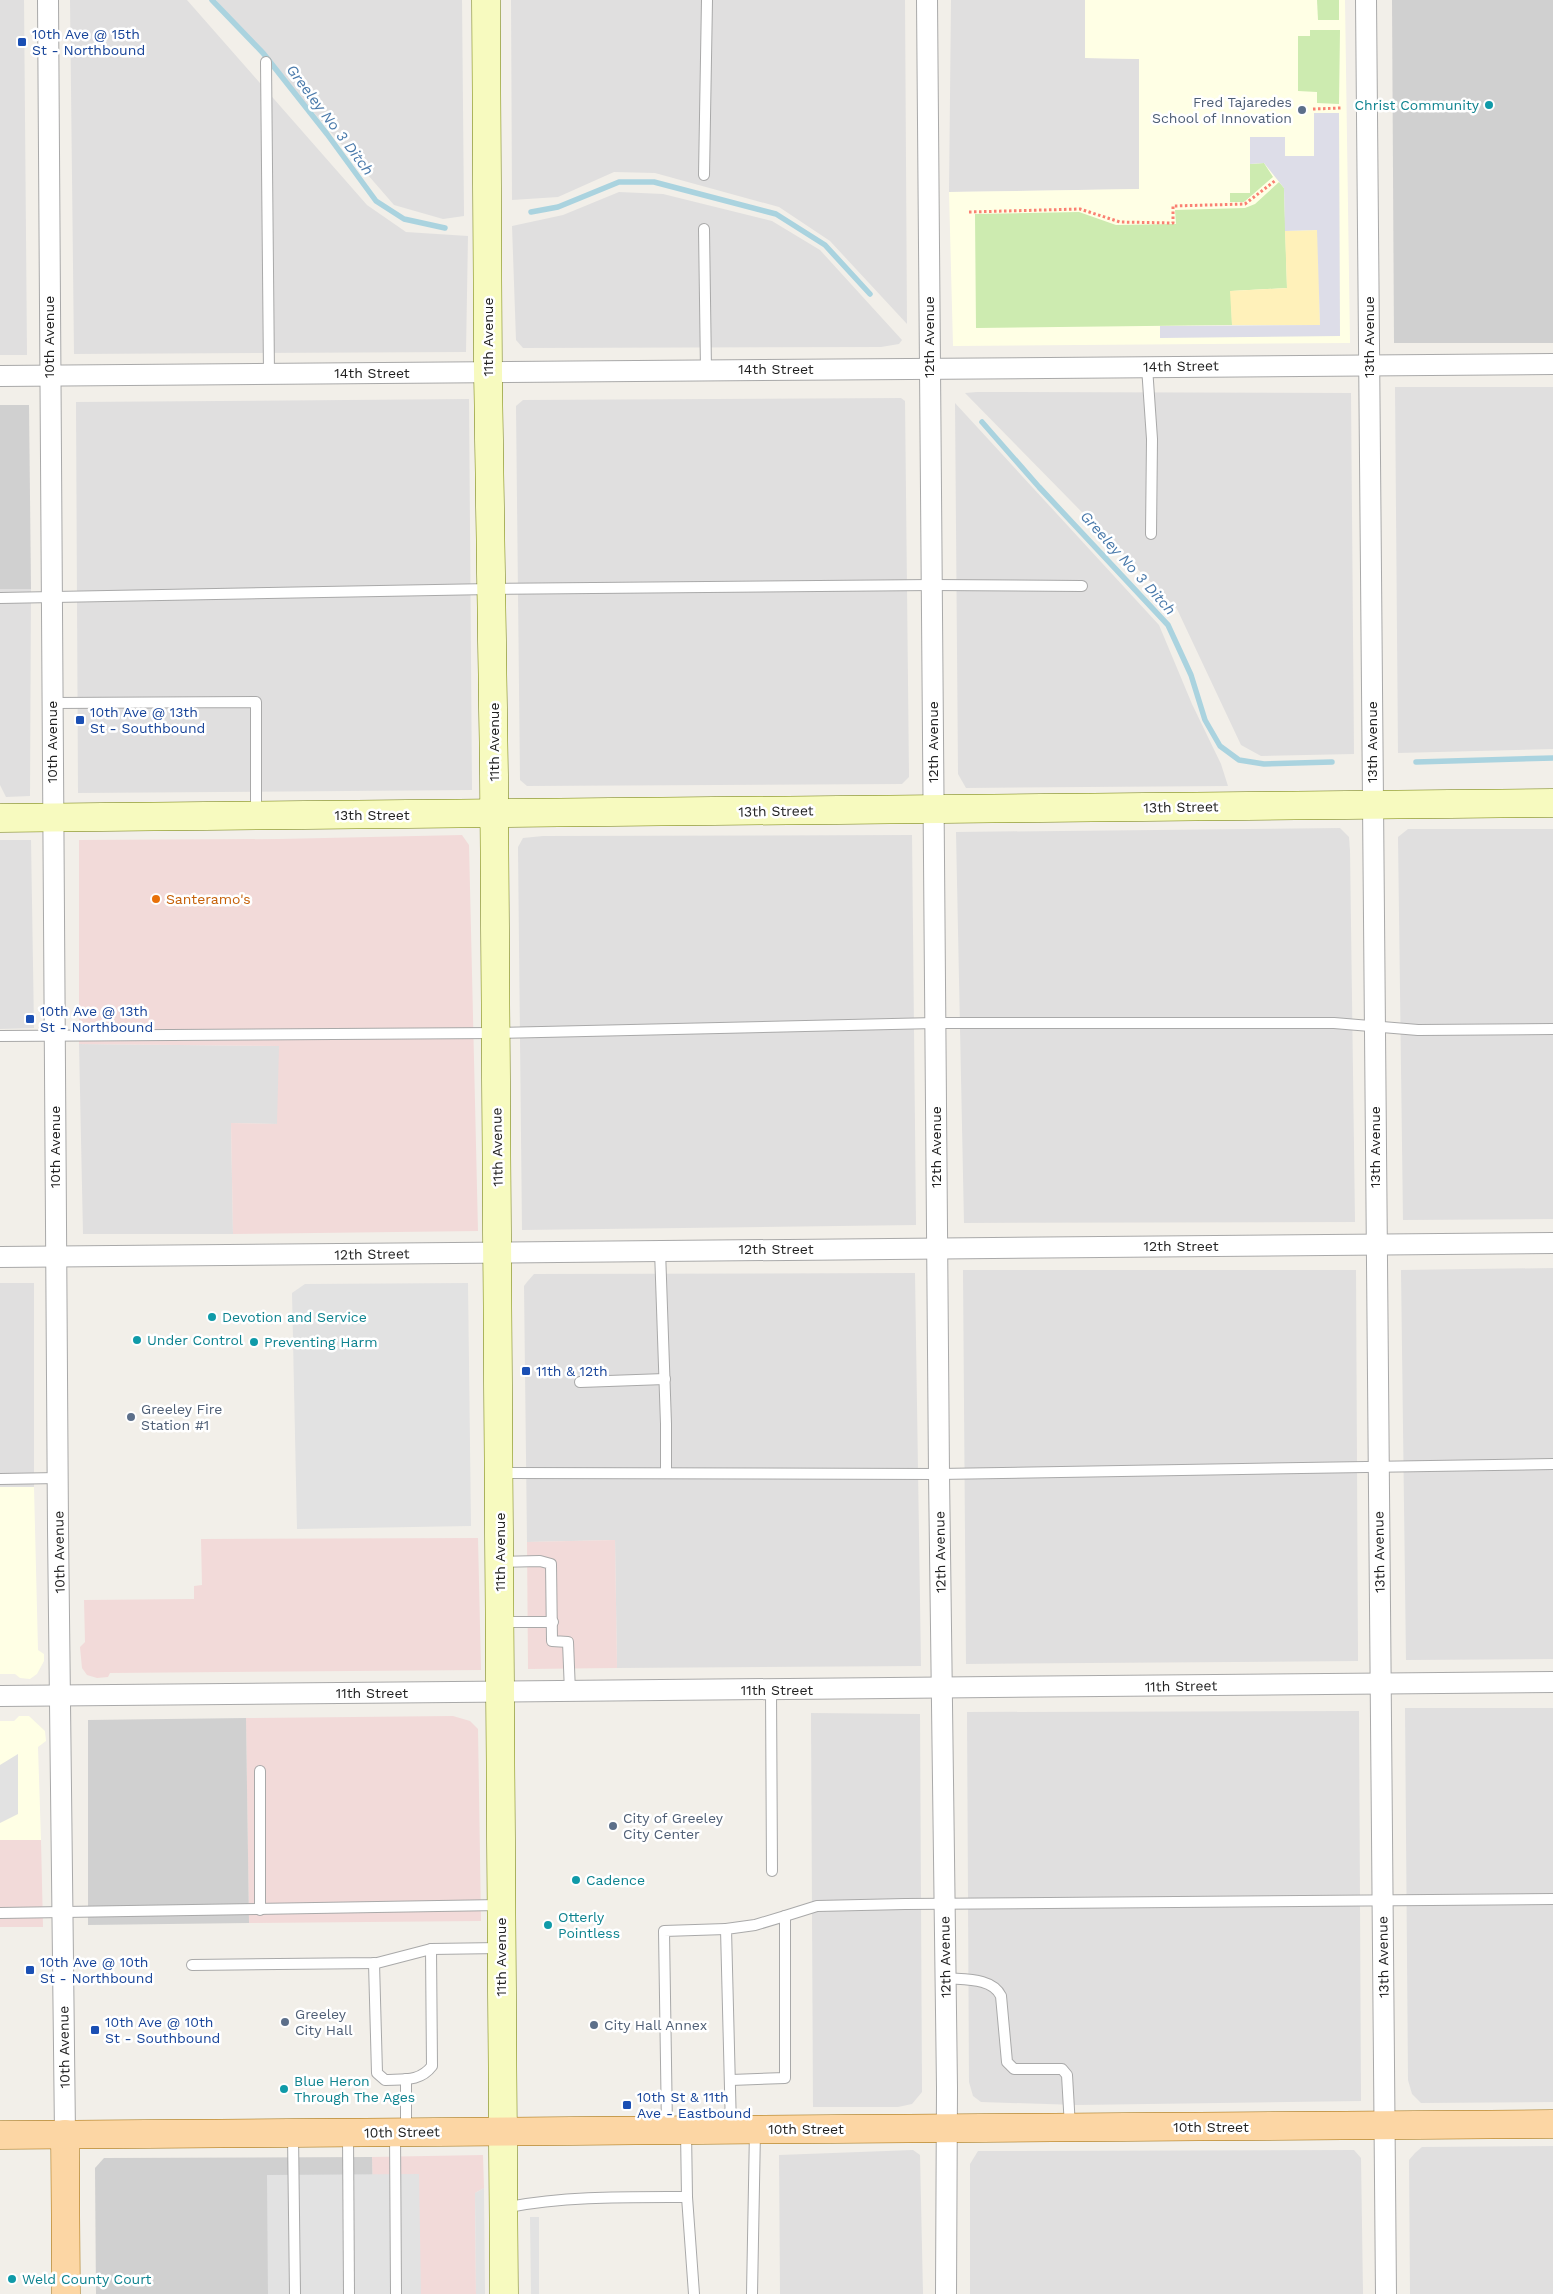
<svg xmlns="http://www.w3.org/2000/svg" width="1553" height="2294" font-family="'Work Sans',sans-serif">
<rect width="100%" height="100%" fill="#f2efe9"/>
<g fill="#e0dfdf">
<polygon points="0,0 24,0 27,355 0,355"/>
<polygon points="70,0 187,0 367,205 406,232 468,236 466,352 74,354"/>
<polygon points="216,0 462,0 464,216 443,219 394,205"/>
<polygon points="511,0 905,0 907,324 830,241 779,207 655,173 614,172 558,197 512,200"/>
<polygon points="951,0 1085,0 1086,58 1139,59 1139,189 949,192"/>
<polygon points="619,192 663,194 772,221 820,250 902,340 899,344 881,347 523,348 516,340 512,226 563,215"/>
<polygon points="1395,387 1553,387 1553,749 1398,753"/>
<polygon points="977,392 1351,393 1354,754 1261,756 1241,745 1177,609 965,393"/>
<polygon points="901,398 905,401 909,777 902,784 527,786 520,780 516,406 523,400"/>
<polygon points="469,399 472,790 78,793 76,402"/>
<polygon points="955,403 1159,625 1192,704 1221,764 1228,786 966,788 958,774"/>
<polygon points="0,589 31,589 30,796 6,797 0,785"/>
<polygon points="1340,828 1349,837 1350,851 1355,1222 964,1223 956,832"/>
<polygon points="1408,829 1553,829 1553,1219 1403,1220 1398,837"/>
<polygon points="912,835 916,1225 522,1230 518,847 523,838 543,836"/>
<polygon points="0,840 31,840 34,1028 0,1029"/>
<polygon points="79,1044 279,1046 279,1124 231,1123 233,1234 83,1234"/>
<polygon points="1553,1268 1553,1659 1406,1660 1401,1270"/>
<polygon points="963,1270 1356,1270 1358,1661 966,1664"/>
<polygon points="915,1273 921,1666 617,1668 615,1540 527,1542 524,1286 527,1282 534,1274"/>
<rect x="0" y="1283" width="34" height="204"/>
<polygon points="1405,1708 1553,1708 1553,2102 1421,2103 1412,2094 1408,2080"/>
<polygon points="1359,1711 1361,2101 1077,2105 981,2102 973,2096 969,2082 967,1712"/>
<polygon points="811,1713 920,1714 922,2092 912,2104 898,2107 813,2107"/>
<polygon points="1553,2146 1553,2294 1410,2294 1409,2160 1415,2153 1422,2147"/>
<polygon points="913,2150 920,2155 923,2294 780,2294 779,2155"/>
<polygon points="1354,2150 1361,2158 1363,2294 970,2294 970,2164 978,2151"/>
</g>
<g fill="#f2dad9">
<polygon points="462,835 469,845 478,1231 233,1234 231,1123 277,1124 279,1046 79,1044 79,840 279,839"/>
<polygon points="478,1538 481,1670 110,1673 108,1677 97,1678 87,1675 82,1668 80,1647 85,1642 84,1600 194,1599 194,1586 202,1585 201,1539"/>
<polygon points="615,1540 617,1668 528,1669 527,1542"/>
<polygon points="453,1716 470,1721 478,1729 481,1921 249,1923 246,1718"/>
<polygon points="0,1840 41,1840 43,1927 0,1927"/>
<polygon points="483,2155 484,2188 475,2193 476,2294 375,2294 372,2157"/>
</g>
<g fill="#ffffe5">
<polygon points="1085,0 1345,0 1350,343 953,346 949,192 1139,189 1139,59 1085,58"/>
<polygon points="0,1487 34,1487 38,1650 44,1654 44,1661 37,1674 30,1679 20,1678 15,1674 0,1674"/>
<polygon points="19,1716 29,1716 45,1731 46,1741 38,1747 41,1840 0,1840 0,1721 14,1721"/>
</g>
<g fill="#d0d0d0">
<polygon points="1392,0 1553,0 1553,343 1394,343"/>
<polygon points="0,405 29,405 31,589 0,589"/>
<polygon points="246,1718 249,1923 88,1925 88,1720"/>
<polygon points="372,2157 375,2294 96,2294 95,2168 104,2158"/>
</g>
<g fill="#cdebb0">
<polygon points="1317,0 1339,0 1339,20 1318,20"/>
<polygon points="1310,30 1340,30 1339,104 1317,103 1317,92 1298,91 1298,36 1310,36"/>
<polygon points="1264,163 1273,177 1244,202 1230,202 1230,193 1250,193 1250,164"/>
<polygon points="1279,182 1284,188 1287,288 1231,291 1232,325 976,328 975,214 1079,212 1116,225 1176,224 1175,210 1245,208 1255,204"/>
</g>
<polygon fill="#fff1ba" points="1318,230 1320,325 1232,325 1230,291 1287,288 1285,231"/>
<g fill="#e2e2e2">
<polygon points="468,1283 471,1526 297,1529 292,1293 305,1284"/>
<polygon points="18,1754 18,1814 0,1823 0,1765"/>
<polygon points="419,2174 421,2294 268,2294 267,2175"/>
<polygon points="484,2188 485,2294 476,2294 475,2193"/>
<polygon points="530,2217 539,2217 539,2294 531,2294"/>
</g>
<polygon fill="#dddde8" points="1314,113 1339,113 1340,336 1160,338 1160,326 1320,325 1317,230 1285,231 1284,188 1264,163 1250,164 1250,137 1285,137 1285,156 1314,156"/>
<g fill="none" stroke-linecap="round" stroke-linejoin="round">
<g stroke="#aad3df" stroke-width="5.5">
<polyline points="212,0 263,53 327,134 376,201 404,219 445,228"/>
<polyline points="531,212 558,207 619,182 654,182 776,214 825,245 870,294"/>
<polyline points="982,422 1039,487 1168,625 1191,675 1205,720 1220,746 1239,760 1264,764 1332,762"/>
<polyline points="1416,762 1553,758"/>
</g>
<g stroke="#a9a9a9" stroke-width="12">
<g id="lane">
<polyline points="266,62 269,374"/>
<polyline points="704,175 707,0"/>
<polyline points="704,229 706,370"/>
<polyline points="1147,367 1152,439 1151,534"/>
<polyline points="0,598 491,589 932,585 1082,586"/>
<polyline points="52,703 256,702 256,815"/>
<polyline points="0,1036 495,1033 935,1023 1334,1023 1418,1030 1553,1029"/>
<polyline points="660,1250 666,1424 666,1473"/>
<polyline points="580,1382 665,1379"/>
<polyline points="499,1473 939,1474 1553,1464"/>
<polyline points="0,1479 58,1478"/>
<polyline points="501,1562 540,1561 551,1564 552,1641 568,1642 570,1692"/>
<polyline points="501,1622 553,1622"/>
<polyline points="771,1689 772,1871"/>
<polyline points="260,1910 260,1771"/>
<polyline points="0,1913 500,1905"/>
<path d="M374,1963L377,2073L385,2080C403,2079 420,2082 432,2066L431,1949"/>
<polyline points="192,1965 377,1963 431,1949 500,1948"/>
<path d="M945,1978C963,1980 992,1977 1001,1996L1007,2062L1014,2069H1062L1067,2075L1070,2127"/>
<polyline points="406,2079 406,2131"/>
<polyline points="731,2080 785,2078 785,1916 817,1906 905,1904 1553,1899"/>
<polyline points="667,2128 664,1931 726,1929"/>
<polyline points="731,2128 726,1929 755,1925 785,1916"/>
<polyline points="686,2131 687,2197 694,2294"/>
<polyline points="395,2133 396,2294"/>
<polyline points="348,2134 349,2294"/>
<polyline points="293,2135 295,2294"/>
<path d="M503,2208C564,2196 625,2197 687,2197"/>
<polyline points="752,2294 755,2130"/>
</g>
</g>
<g stroke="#a9a9a9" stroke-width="22">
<g id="street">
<polyline points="48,0 58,1530 65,2134"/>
<polyline points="927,0 939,1474 947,2088 946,2294"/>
<polyline points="1366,0 1386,2294"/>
<polyline points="0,376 1553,364"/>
<polyline points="0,1257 1553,1243"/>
<polyline points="0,1696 1553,1682"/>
</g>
</g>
<g stroke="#707d05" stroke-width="29">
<g id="secondary">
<polyline points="486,0 488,372 494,775 504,2294"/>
<polyline points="0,818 1553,803"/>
</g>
</g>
<g stroke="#a06b00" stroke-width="29">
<g id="primary">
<polyline points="65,2134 66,2294"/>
<polyline points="0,2135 1553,2124"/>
</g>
</g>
<g stroke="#fa8072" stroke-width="3" stroke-dasharray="2.5 2.5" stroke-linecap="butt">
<polyline points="1313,109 1341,108"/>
<polyline points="969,212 1080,209 1120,222 1173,223 1173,206 1245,204 1276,180"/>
</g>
<use href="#lane" stroke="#fff" stroke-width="10"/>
<use href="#street" stroke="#fff" stroke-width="20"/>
<use href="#secondary" stroke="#f7fabf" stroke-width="28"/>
<use href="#primary" stroke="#fcd6a4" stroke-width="28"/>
</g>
<g fill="#1a4fb4" stroke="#fff" stroke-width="2">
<rect x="17" y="37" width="10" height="10" rx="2.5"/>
<rect x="75" y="715" width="10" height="10" rx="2.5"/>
<rect x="25" y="1014" width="10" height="10" rx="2.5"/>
<rect x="521" y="1366" width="10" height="10" rx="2.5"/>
<rect x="25" y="1965" width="10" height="10" rx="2.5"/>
<rect x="90" y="2025" width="10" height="10" rx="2.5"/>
<rect x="622" y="2100" width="10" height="10" rx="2.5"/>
</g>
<g fill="#0f9aa8" stroke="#fff" stroke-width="2">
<circle cx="1489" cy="105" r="5"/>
<circle cx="212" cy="1317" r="5"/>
<circle cx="137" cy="1340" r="5"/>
<circle cx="254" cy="1342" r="5"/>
<circle cx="576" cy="1880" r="5"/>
<circle cx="548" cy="1925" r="5"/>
<circle cx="284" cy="2089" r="5"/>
<circle cx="12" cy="2279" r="5"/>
</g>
<g fill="#5c6f8a" stroke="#fff" stroke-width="2">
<circle cx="1302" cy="110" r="5"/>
<circle cx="131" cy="1417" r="5"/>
<circle cx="613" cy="1826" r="5"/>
<circle cx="285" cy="2022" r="5"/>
<circle cx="594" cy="2025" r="5"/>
</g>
<circle fill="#e8710a" stroke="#fff" stroke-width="2" cx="156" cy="899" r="5"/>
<g text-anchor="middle" stroke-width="5" stroke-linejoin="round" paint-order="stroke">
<g font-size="14" fill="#164399" stroke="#fff" text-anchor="start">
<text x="32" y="39">10th Ave @ 15th<tspan x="32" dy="16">St - Northbound</tspan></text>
<text x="90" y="717">10th Ave @ 13th<tspan x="90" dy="16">St - Southbound</tspan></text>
<text x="40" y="1016">10th Ave @ 13th<tspan x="40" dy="16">St - Northbound</tspan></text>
<text x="536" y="1376">11th &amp; 12th</text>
<text x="40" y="1967">10th Ave @ 10th<tspan x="40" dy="16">St - Northbound</tspan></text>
<text x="105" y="2027">10th Ave @ 10th<tspan x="105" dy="16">St - Southbound</tspan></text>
<text x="637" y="2102">10th St &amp; 11th<tspan x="637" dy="16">Ave - Eastbound</tspan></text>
</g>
<g font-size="14" fill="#4e5e75" stroke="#fff" text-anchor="start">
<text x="1292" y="107" text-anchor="end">Fred Tajaredes<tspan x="1292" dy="16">School of Innovation</tspan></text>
<text x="141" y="1414">Greeley Fire<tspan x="141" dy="16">Station #1</tspan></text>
<text x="623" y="1823">City of Greeley<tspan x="623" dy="16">City Center</tspan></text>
<text x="295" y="2019">Greeley<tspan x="295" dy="16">City Hall</tspan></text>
<text x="604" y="2030">City Hall Annex</text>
</g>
<g font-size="14" fill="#0d838f" stroke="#fff" text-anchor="start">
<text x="1479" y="110" text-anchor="end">Christ Community</text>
<text x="222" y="1322">Devotion and Service</text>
<text x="147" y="1345">Under Control</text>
<text x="264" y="1347">Preventing Harm</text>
<text x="586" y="1885">Cadence</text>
<text x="558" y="1922">Otterly<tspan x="558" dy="16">Pointless</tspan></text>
<text x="294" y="2086">Blue Heron<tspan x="294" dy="16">Through The Ages</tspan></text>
<text x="22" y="2284">Weld County Court</text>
</g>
<g font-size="14" fill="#222" stroke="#fff">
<text transform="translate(49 337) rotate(-90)" y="5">10th Avenue</text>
<text transform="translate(488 337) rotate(-90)" y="5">11th Avenue</text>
<text transform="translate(929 337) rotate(-90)" y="5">12th Avenue</text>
<text transform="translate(1369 337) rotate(-90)" y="5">13th Avenue</text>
<text transform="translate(1181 366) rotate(-1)" y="5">14th Street</text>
<text x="776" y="374">14th Street</text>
<text x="372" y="378">14th Street</text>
<text transform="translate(52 742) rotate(-90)" y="5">10th Avenue</text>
<text transform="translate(494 742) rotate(-90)" y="5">11th Avenue</text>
<text transform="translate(933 742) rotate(-90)" y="5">12th Avenue</text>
<text transform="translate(1372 742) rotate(-90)" y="5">13th Avenue</text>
<text transform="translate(1181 807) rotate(-1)" y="5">13th Street</text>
<text transform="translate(776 811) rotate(-1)" y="5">13th Street</text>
<text x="372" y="820">13th Street</text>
<text transform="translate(55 1147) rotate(-90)" y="5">10th Avenue</text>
<text transform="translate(497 1147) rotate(-91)" y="5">11th Avenue</text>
<text transform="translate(936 1147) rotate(-90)" y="5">12th Avenue</text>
<text transform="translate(1375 1147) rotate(-90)" y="5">13th Avenue</text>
<text x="1181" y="1251">12th Street</text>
<text x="776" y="1254">12th Street</text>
<text transform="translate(372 1254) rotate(-1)" y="5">12th Street</text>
<text transform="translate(59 1552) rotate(-91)" y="5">10th Avenue</text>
<text transform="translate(500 1552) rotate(-90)" y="5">11th Avenue</text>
<text transform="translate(940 1552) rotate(-91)" y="5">12th Avenue</text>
<text transform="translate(1379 1552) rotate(-91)" y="5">13th Avenue</text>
<text transform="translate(1181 1686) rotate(-1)" y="5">11th Street</text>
<text x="777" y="1695">11th Street</text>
<text x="372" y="1698">11th Street</text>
<text transform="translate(501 1957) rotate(-90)" y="5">11th Avenue</text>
<text transform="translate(945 1957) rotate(-91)" y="5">12th Avenue</text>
<text transform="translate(1383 1957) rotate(-91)" y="5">13th Avenue</text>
<text transform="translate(64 2047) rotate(-91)" y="5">10th Avenue</text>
<text x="1211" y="2132">10th Street</text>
<text x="806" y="2134">10th Street</text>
<text transform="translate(402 2132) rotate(-1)" y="5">10th Street</text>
</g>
<g font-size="14" fill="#c56008" stroke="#fff" text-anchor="start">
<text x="166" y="904">Santeramo's</text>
</g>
<g font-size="15" font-style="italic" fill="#4a7aab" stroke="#fff">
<text transform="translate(330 120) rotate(53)" y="5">Greeley No 3 Ditch</text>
<text transform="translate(1128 563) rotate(48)" y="5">Greeley No 3 Ditch</text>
</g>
</g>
</svg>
